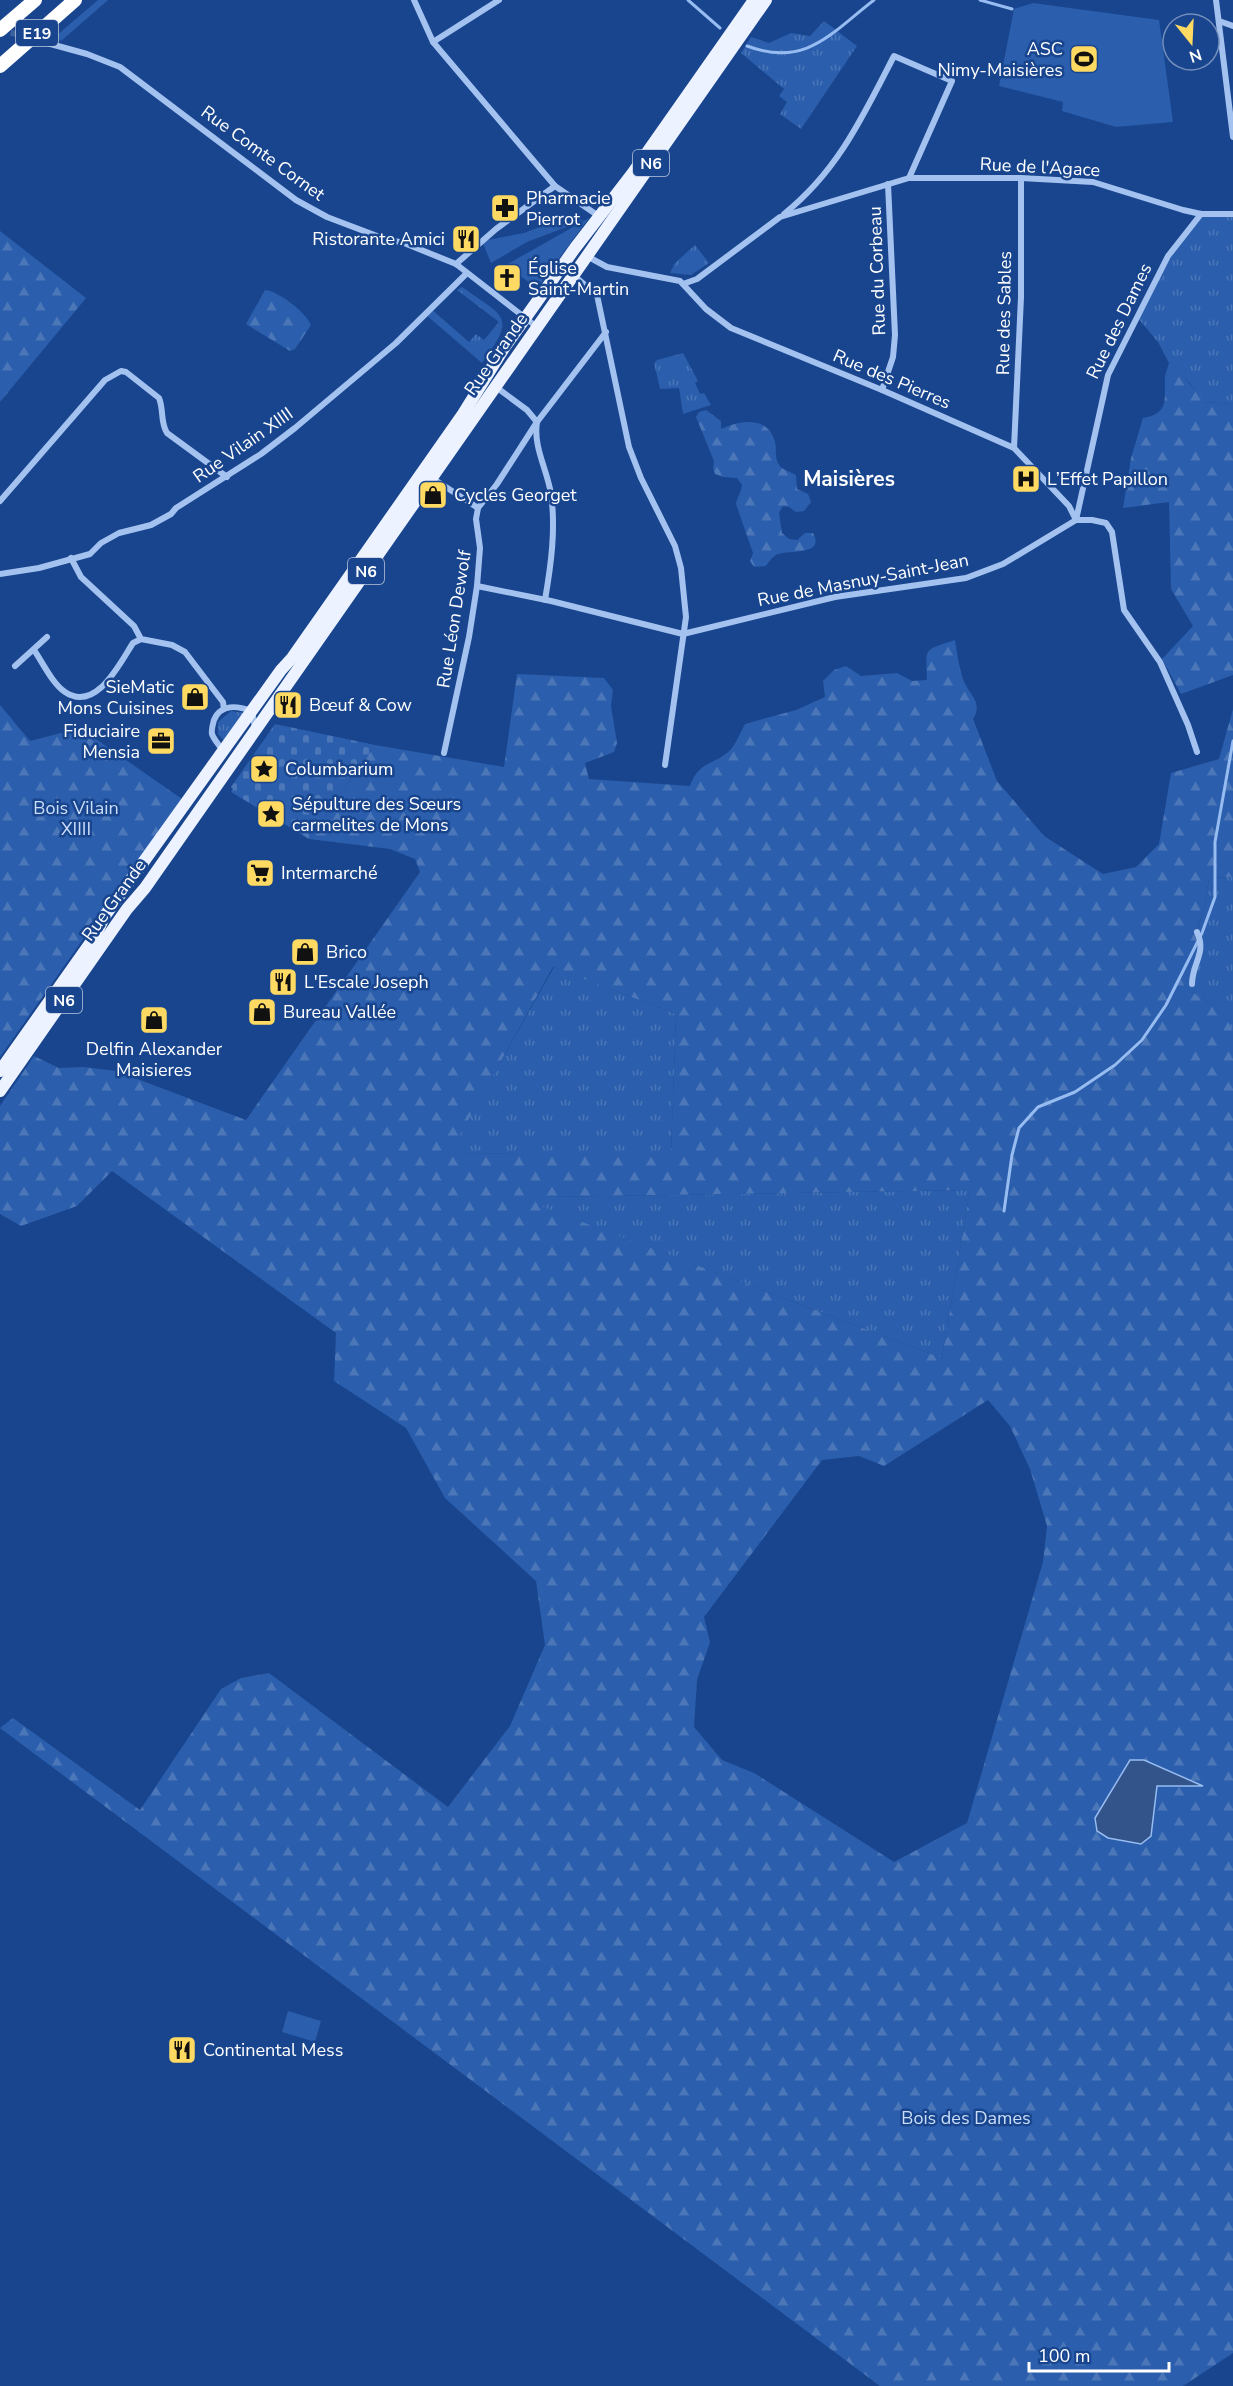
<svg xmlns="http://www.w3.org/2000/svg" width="1233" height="2386" font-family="'Nunito Sans',sans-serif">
<defs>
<pattern id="grass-tufts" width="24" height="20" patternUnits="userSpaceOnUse" patternTransform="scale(1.5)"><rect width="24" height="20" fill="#2b5eac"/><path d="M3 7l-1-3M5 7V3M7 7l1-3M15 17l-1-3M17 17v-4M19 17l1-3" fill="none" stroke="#4b76b8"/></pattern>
<pattern id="forest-firs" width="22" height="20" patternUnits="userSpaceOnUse" patternTransform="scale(1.5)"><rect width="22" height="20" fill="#2b5eac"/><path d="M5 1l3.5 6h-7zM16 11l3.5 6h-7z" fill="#4b76b8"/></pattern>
<pattern id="cemetery-stones" width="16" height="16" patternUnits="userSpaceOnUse" patternTransform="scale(1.5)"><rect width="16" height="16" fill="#2b5eac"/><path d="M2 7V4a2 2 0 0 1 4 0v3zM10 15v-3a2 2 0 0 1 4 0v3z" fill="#4b76b8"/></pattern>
</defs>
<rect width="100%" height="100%" fill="#18458e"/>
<g fill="url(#grass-tufts)">
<polygon points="824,21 857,46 801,129 780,114 787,102 779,96 784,89 741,53 751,37 769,43 791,33 810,36"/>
<path d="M1201,214H1233V404L1204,402C1190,387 1188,369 1165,376L1169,363L1158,342L1136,316L1168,256Z"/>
<polygon points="695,245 709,263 691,275 670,273 675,263"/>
<path d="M462,287C505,318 517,315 482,363L425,314L430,308L469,342L476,334L484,340L499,322L457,290Z"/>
<polygon points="683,353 698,381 695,383 700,394 704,393 711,405 683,414 679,388 660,389 654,363 657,360"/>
<polygon points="231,711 244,713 225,742 218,734 218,722"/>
<path d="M1233,877V1031C1224,1011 1210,1003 1192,992V984L1197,932L1205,905L1209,878Z"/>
<polygon points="554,967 676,1014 671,1156 449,1153"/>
<polygon points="970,1190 942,1358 539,1206 544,1197"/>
</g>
<g fill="url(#forest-firs)" fill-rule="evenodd">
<polygon points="98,0 108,0 61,41 56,36"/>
<polygon points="0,231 86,298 0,402"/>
<path d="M265,290C280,292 305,312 311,325L295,349L290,351L246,324Z"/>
<path d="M1175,373L1183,375L1204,402L1233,404V675L1181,694L1162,659L1193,626L1171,589L1169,502L1123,508L1131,458L1143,418C1170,413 1164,400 1165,376Z"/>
<path d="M706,410L721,421V429C738,421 766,415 774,439C778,448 773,457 780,466C783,470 791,472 796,475L797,489L808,494L811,502L804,511L796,512L789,507L783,506L779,513L782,533L789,539L797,540L805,533H813C826,557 787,549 776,555C772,557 768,563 766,566L754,567L750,561L753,553L736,504C737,497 741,493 742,485L737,478L723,477L715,474L713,468L714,461L696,417L699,412Z"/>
<path d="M955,640C957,653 959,667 963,679C968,694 984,702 973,719L997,781L1044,836L1103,874L1136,867L1159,844L1171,773L1219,759L1233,709V877L1209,878L1205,905L1197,931L1202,941L1192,984V992C1210,1003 1225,1011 1233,1031V2353L1183,2386H880L0,1728L13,1718L140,1810L221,1689L241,1678L269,1673L448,1807L510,1726L545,1645L536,1581L445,1498L406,1428L334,1381L336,1333L112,1171L77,1206L21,1226L0,1214V1106L34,1056L59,1068L83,1067L116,1071L246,1120L420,872L415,859L390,849L309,839L375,745L504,767L517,674L604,678L613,690L611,706L617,743L614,752L585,763L589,779L690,786C699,762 710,766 727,753C735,747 740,733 745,724L796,710L825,697L823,681L834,670L846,666L861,676L897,673L912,681L927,680C926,647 922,651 955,640ZM553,967L676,1014L671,1155L450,1153ZM970,1190L942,1358L540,1206L544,1197ZM988,1400L1010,1426L1030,1469L1047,1526L1043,1562L967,1823L894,1862L754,1773L722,1760L694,1727L697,1680L710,1642L704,1617L822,1460L859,1456L884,1466ZM1130,1760L1201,1786H1157L1155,1797L1097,1831L1095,1818Z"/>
<polygon points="0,705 30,741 80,728 182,799 0,1057"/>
</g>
<polygon fill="url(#cemetery-stones)" points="275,724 375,745 309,839 231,792 233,789 231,787"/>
<g fill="#2b5eac">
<polygon points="1033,3 1159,20 1173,122 1116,127 1062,111 1063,102 999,86 1014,9"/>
<polygon points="579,212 582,221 527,242 491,263 482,241 524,233"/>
<polygon points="589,218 537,288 505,265 506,265"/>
<polygon points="288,2011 321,2021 315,2042 282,2032"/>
</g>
<polygon fill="#33548a" stroke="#97bcf1" stroke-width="1.5" points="1130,1760 1144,1760 1203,1786 1157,1786 1151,1836 1141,1844 1108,1838 1097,1831 1095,1818"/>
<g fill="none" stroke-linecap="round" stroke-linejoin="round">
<g stroke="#97bcf1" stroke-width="3">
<polyline points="688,0 720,28"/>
<polyline points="980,0 1012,9"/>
<path d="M747,46C806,68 831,33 874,0"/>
<polyline points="1004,1211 1012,1155 1019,1128 1038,1107 1075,1092 1115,1065 1142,1040 1166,1005 1202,933 1215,897 1215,842 1233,741"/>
</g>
<polyline stroke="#3b619f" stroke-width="6" stroke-dasharray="6 3" stroke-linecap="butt" points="2,30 47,43"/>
<g stroke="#a4c2ef" stroke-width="6">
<polyline points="414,0 433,42 555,186 600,217"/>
<polyline points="1216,0 1233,137"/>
<polyline points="1219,21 1233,26"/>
<polyline points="433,42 499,0"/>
<polyline points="47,43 87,54 120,67 296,200 327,217 385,239 404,243 456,264 537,327"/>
<path d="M784,214C838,171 863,116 894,56L952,81L909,178"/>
<polyline points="585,255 607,267 680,281 706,309 731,328 882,390 1014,448 1069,506 1076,520"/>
<polyline points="456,264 496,229 555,186"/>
<polyline points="572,274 597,295 629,447 641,478 675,546 681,568 686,617 665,765"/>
<polyline points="683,284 697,279 780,217 909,178 1021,178 1093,182 1183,210 1201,214 1233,214"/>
<path d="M496,387L527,410L537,422C533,447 547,469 551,494C556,529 551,565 545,600"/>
<polyline points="882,390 893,357 895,335 888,184"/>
<polyline points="1014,448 1021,297 1021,178"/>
<polyline points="432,478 478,508 476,519 480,548 477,586 469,637 444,753"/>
<path d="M0,501L105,380L121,371L126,372L159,398C164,410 160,422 167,433L227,477"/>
<polyline points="478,508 497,484 537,422 606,332"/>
<polyline points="1076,520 1108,375 1168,256 1201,214"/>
<polyline points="71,558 81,577 134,626 141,639 172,645 185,652 223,702 224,709"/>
<polyline points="0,574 39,568 90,554 101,543 119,533 151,525 171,514 176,508 261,454 295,428 396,343 466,274"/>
<polyline points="477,586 551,601 683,634 835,597 966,578 1003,564 1076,520 1092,520 1106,523 1112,532 1124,610 1160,662 1188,725 1197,752"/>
<path d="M34,650C43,663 52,683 65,692C96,713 120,663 133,643L141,639"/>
<polyline points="15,666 47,637"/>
<path d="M223,751C220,746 214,740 212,734C211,730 213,724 214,720C221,703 238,706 252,711L255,728"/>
<path d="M1192,984C1192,963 1207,953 1197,932"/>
</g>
<g stroke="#ecf2ff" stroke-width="12">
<polyline points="0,1071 96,935 104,917 281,670 292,658 463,414 504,348 575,248 632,174 754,0"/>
<polyline points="0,1091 127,909 145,888 766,0"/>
</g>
<g stroke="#fff" stroke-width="14">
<polyline points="0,30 35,0"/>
<polyline points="0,66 75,0"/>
</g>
</g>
<defs>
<g id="stadium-square" transform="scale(1.5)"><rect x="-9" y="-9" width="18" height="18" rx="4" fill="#ffda62" stroke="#18458e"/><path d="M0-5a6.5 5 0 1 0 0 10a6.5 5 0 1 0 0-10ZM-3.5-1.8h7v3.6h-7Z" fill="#111"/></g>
<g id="pharmacy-square" transform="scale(1.5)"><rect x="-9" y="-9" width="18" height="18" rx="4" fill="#ffda62" stroke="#18458e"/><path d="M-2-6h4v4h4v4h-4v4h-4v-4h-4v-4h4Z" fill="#111"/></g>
<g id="restaurant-square" transform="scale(1.5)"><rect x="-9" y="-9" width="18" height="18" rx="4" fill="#ffda62" stroke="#18458e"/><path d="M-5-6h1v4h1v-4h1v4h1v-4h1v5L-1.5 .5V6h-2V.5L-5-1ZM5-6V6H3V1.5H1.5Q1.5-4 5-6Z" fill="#111"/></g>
<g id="church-square" transform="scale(1.5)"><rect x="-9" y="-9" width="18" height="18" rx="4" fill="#ffda62" stroke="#18458e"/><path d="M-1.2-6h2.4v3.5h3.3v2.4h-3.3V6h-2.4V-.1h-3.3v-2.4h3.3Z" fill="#111"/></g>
<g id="hospital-square" transform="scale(1.5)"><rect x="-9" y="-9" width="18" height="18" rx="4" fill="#ffda62" stroke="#18458e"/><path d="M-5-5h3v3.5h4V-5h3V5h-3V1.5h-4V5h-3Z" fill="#111"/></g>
<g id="shop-square" transform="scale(1.5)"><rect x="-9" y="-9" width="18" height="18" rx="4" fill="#ffda62" stroke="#18458e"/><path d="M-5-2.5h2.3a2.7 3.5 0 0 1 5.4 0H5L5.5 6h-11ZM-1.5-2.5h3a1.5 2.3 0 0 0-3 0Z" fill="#111"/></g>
<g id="office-square" transform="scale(1.5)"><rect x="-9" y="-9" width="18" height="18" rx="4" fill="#ffda62" stroke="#18458e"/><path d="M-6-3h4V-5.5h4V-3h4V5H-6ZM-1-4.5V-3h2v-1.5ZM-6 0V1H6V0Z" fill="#111"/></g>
<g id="sight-square" transform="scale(1.5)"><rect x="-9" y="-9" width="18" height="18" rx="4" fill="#ffda62" stroke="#18458e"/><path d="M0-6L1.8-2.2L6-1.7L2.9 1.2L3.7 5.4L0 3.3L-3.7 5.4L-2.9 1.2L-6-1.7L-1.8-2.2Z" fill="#111"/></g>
<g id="supermarket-square" transform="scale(1.5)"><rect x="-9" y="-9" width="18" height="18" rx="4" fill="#ffda62" stroke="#18458e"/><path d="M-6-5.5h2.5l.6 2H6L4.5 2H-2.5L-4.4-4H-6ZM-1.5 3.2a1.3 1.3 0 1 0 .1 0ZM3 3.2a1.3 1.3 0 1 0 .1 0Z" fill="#111"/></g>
</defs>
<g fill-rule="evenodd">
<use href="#stadium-square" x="1084" y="59"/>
<use href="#pharmacy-square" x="505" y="208"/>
<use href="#restaurant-square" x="466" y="239"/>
<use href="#church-square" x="507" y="278"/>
<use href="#hospital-square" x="1026" y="479"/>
<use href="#shop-square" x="433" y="495"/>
<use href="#shop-square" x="195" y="697"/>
<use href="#restaurant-square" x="288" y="705"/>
<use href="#office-square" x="161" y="741"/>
<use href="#sight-square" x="264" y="769"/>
<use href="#sight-square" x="271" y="814"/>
<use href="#supermarket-square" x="260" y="873"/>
<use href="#shop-square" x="305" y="952"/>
<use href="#restaurant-square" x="283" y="982"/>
<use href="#shop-square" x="262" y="1012"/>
<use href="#shop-square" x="154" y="1020"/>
<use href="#restaurant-square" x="182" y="2050"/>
</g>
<g text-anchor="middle" stroke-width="5" stroke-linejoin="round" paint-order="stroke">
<g fill="#18458e" stroke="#bac7dd" stroke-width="1.5">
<rect x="16" y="20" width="42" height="26" rx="4.5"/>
<rect x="633" y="150" width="36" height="26" rx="4.5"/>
<rect x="348" y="558" width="36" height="26" rx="4.5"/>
<rect x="46" y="987" width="36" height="26" rx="4.5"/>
</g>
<g font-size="16" font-weight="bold" fill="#fff">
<text x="37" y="39">E19</text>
<text x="651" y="169">N6</text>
<text x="366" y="577">N6</text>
<text x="64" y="1006">N6</text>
</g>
<g font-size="18" fill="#fff" stroke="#18458e" text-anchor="start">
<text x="1063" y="55" text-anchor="end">ASC<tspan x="1063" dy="21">Nimy-Maisières</tspan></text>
<text x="526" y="204">Pharmacie<tspan x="526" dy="21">Pierrot</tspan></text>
<text x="445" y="245" text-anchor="end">Ristorante Amici</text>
<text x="528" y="274">Église<tspan x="528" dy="21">Saint-Martin</tspan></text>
<text x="1047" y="485">L’Effet Papillon</text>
<text x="454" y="501">Cycles Georget</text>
<text x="174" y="693" text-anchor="end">SieMatic<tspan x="174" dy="21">Mons Cuisines</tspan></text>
<text x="309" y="711">Bœuf &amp; Cow</text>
<text x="140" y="737" text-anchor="end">Fiduciaire<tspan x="140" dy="21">Mensia</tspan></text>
<text x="285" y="775">Columbarium</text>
<text x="292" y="810">Sépulture des Sœurs<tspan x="292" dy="21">carmelites de Mons</tspan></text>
<text x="281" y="879">Intermarché</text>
<text x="326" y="958">Brico</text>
<text x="304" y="988">L'Escale Joseph</text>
<text x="283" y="1018">Bureau Vallée</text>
<text x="154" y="1055" text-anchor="middle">Delfin Alexander<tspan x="154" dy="21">Maisieres</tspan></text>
<text x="203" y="2056">Continental Mess</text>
</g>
<g font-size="18" fill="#fff" stroke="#18458e">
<text transform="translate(263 153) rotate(36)" y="6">Rue Comte Cornet</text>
<text transform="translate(1040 167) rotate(3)" y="6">Rue de l'Agace</text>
<text transform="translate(877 271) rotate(-92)" y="6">Rue du Corbeau</text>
<text transform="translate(1004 313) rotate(-89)" y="6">Rue des Sables</text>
<text transform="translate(1119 321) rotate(-64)" y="6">Rue des Dames</text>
<text transform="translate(496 354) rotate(-55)" y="6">Rue Grande</text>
<text transform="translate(892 379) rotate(23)" y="6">Rue des Pierres</text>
<text transform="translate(243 445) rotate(-35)" y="6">Rue Vilain XIIII</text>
<text transform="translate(863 580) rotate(-11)" y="6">Rue de Masnuy-Saint-Jean</text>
<text transform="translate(454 619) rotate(-81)" y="6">Rue Léon Dewolf</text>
<text transform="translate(114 900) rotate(-54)" y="6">Rue Grande</text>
</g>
<g font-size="18" fill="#cadefa" stroke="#18458e">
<text x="76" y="814">Bois Vilain<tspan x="76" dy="21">XIIII</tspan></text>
<text x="966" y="2124">Bois des Dames</text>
</g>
<g font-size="21" font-weight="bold" fill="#fff" stroke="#18458e">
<text x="849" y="486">Maisières</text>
</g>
</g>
<g transform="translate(1191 42) rotate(162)"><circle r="28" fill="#18458e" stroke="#748fbb" stroke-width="1.5"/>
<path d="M0-4.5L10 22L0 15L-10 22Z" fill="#ffda62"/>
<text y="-9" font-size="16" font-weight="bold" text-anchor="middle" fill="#ffffff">N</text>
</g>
<path d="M1029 2362v9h140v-9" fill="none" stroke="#ffffff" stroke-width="3"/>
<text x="1038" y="2362" font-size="18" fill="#ffffff" stroke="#18458e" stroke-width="4.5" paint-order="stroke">100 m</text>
</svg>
